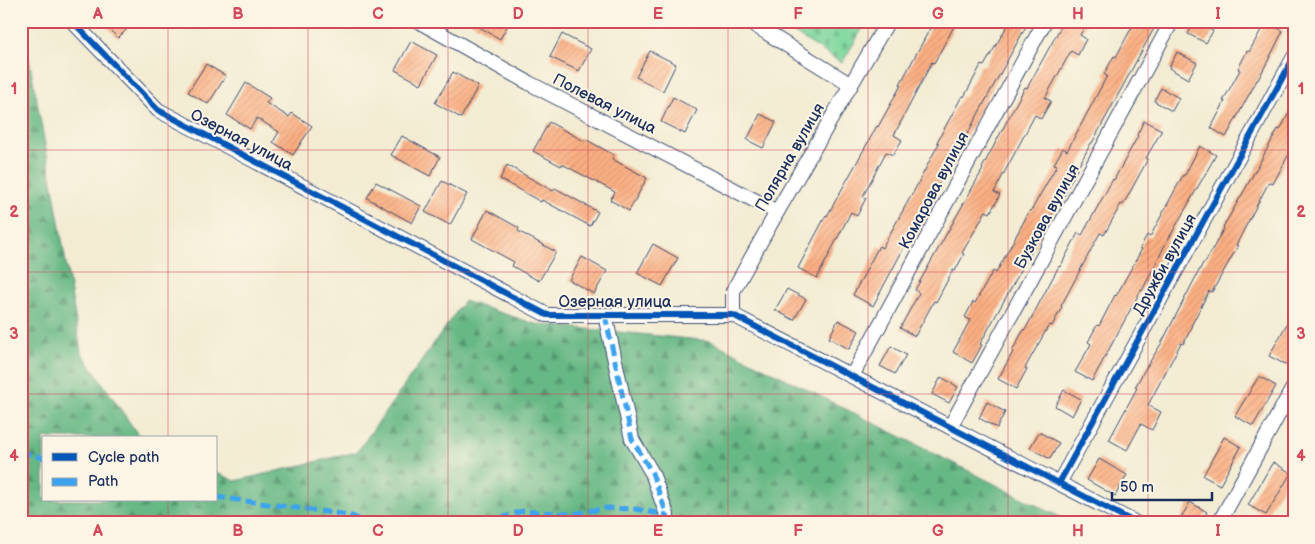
<svg xmlns="http://www.w3.org/2000/svg" width="1315" height="544" font-family="'Balsamiq Sans',sans-serif">
<defs>
<pattern id="forest-firs" width="22" height="20" patternUnits="userSpaceOnUse" patternTransform="scale(1.25)"><rect width="22" height="20" fill="#66b884"/><path d="M5 1l3.5 6h-7zM16 11l3.5 6h-7z" fill="#53966f"/></pattern>
<pattern id="cemetery-stones" width="16" height="16" patternUnits="userSpaceOnUse" patternTransform="scale(1.25)"><rect width="16" height="16" fill="#7dd79d"/><path d="M2 7V4a2 2 0 0 1 4 0v3zM10 15v-3a2 2 0 0 1 4 0v3z" fill="#6bb98a"/></pattern>
<pattern id="building-hatch" width="6" height="6" patternUnits="userSpaceOnUse" patternTransform="scale(1.25)"><rect width="6" height="6" fill="#fcaf82"/><path d="M-1 1l2-2M0 6l6-6M5 7l2-2" fill="none" stroke="#d79773"/></pattern>
</defs>
<rect width="100%" height="100%" fill="#fcf5e5"/>
<filter id="ink" filterUnits="userSpaceOnUse"><feTurbulence type="fractalNoise" baseFrequency=".02" numOctaves="2"/><feDisplacementMap in="SourceGraphic" scale="10" xChannelSelector="R" yChannelSelector="G"/><feConvolveMatrix kernelMatrix="1 2 1 2 8 2 1 2 1" color-interpolation-filters="sRGB"/></filter>
<filter id="wash" filterUnits="userSpaceOnUse"><feTurbulence type="fractalNoise" baseFrequency=".0096" numOctaves="4" result="noise"/><feDisplacementMap in="SourceGraphic" scale="20" xChannelSelector="R" yChannelSelector="G"/><feGaussianBlur stdDeviation="1.12" result="paint"/><feColorMatrix in="noise" values="0 0 0 0 0 0 0 0 0 0 0 0 0 0 0 0 0 1.4 0 .05"/><feComposite in="paint" operator="in"/></filter>
<g filter="url(#wash)">
<rect width="100%" height="100%" fill="#f3ecd3"/>
<polygon fill="url(#forest-firs)" stroke="#407471" points="21,25 23,26 55,198 81,352 139,436 143,438 44,438 44,500 216,500 216,472 235,481 357,452 464,301 536,324 711,341 1072,523 21,523"/>
<polygon fill="url(#cemetery-stones)" stroke="#4c837e" points="775,21 867,21 842,63"/>
<g fill="none" stroke-linecap="round" stroke-linejoin="round">
<polyline stroke="#5aafd6" stroke-width="4" points="21,514 34,523"/>
</g>
<g id="blocks">
<g fill="url(#building-hatch)">
<polygon points="101,21 135,21 118,38"/>
<polygon points="469,21 510,21 500,39"/>
<polygon points="934,21 957,21 934,63 932,62 894,135 902,140 893,155 886,152 863,196 866,198 857,216 851,212 817,278 798,268 826,215 827,216 877,126 878,127 901,85 900,84"/>
<polygon points="1010,21 1029,21 989,94 957,153 956,153 932,196 934,197 910,241 908,240 873,306 853,295 879,246 882,248 916,187 939,143 937,142 962,96 964,97 981,65 984,66"/>
<polygon points="1064,21 1088,21 1080,35 1086,39 1078,55 1071,51 1045,98 1051,101 1041,119 1035,115 994,192 1000,195 990,213 986,211 962,253 964,254 955,271 953,270 936,302 934,301 915,336 900,328 919,293 915,290 983,169 982,168 1025,87 1027,88"/>
<polygon points="1135,21 1158,21 1092,143 1091,143 1066,190 1067,190 1059,205 1058,204 1005,299 980,344 982,345 972,363 953,352 970,320 965,317 973,302 975,303 993,271 996,273 1030,210 1031,211 1057,165 1054,164 1063,148 1067,151 1107,76 1104,74 1114,56 1116,57"/>
<polygon points="1195,21 1213,31 1206,43 1188,34"/>
<polygon points="1266,21 1283,31 1258,80 1257,80 1226,137 1211,128 1225,101 1223,101 1240,70 1238,69 1247,51 1249,52"/>
<polygon points="562,34 591,49 579,71 550,57"/>
<polygon points="411,41 437,55 421,84 395,70"/>
<polygon points="650,51 676,64 663,91 636,77"/>
<polygon points="1177,52 1197,63 1188,79 1169,68"/>
<polygon points="206,64 226,76 208,104 188,92"/>
<polygon points="453,72 478,86 461,118 435,103"/>
<polygon points="246,83 270,98 266,103 289,117 292,113 312,126 293,155 273,142 279,132 257,118 250,129 227,115"/>
<polygon points="1161,88 1179,98 1172,111 1154,101"/>
<polygon points="673,97 697,110 685,134 661,122"/>
<polygon points="1294,103 1294,156 1289,154 1273,184 1269,182 1236,245 1238,246 1226,267 1212,292 1209,291 1191,326 1192,327 1183,344 1181,343 1148,405 1161,412 1152,430 1141,424 1127,450 1109,440 1137,388 1135,387 1144,371 1161,344 1203,263 1205,263 1224,228 1223,227 1233,210 1248,184 1278,129 1280,130"/>
<polygon points="760,114 776,122 763,148 747,140"/>
<polygon points="1144,121 1162,130 1146,158 1148,159 1123,205 1121,204 1104,235 1100,233 1061,306 1062,307 1052,326 1049,325 1025,368 1027,369 1016,389 998,379 1013,352 1012,351 1024,329 1025,330 1059,266 1060,267 1078,233 1082,235 1113,179 1114,180 1138,136 1137,135"/>
<polygon points="549,122 584,141 585,139 614,155 612,159 647,178 629,211 610,200 615,192 562,164 561,166 533,151"/>
<polygon points="402,136 440,157 430,176 391,155"/>
<polygon points="1200,146 1216,155 1165,245 1142,291 1141,290 1092,381 1075,372 1091,344 1088,342 1097,325 1099,326 1115,295 1116,296 1142,249 1140,248 1147,235 1150,237 1183,175 1185,175"/>
<polygon points="507,165 553,191 555,188 598,212 590,226 542,200 541,202 500,179"/>
<polygon points="442,181 467,194 450,225 425,212"/>
<polygon points="376,182 421,206 412,223 367,198"/>
<polygon points="487,210 519,228 518,231 556,252 539,281 512,266 514,262 472,239"/>
<polygon points="653,244 678,258 662,286 637,273"/>
<polygon points="582,257 607,271 594,294 569,280"/>
<polygon points="787,289 806,299 794,320 775,310"/>
<polygon points="1294,311 1294,355 1288,366 1269,356"/>
<polygon points="838,320 859,331 849,349 829,338"/>
<polygon points="891,346 906,355 895,374 880,366"/>
<polygon points="1259,376 1276,386 1253,426 1235,416"/>
<polygon points="941,377 958,387 949,403 932,394"/>
<polygon points="1064,390 1081,399 1072,416 1055,406"/>
<polygon points="987,402 1005,412 997,428 979,418"/>
<polygon points="1039,432 1059,443 1050,459 1030,448"/>
<polygon points="1224,437 1241,447 1220,485 1203,476"/>
<polygon points="1099,459 1127,475 1115,496 1087,480"/>
<polygon points="1273,462 1291,473 1266,515 1248,505"/>
<polygon points="1190,502 1207,512 1200,523 1178,523"/>
</g>
</g>
</g>
<g filter="url(#ink)">
<use href="#blocks" fill-opacity="0" stroke="#3b4b70" stroke-width="1"/>
<g fill="none" stroke-linecap="round" stroke-linejoin="round">
<g stroke="#3b4b70" stroke-width="16">
<g id="street">
<polyline points="72,21 158,110 547,315 733,315 1136,523"/>
<polyline points="418,21 529,83 777,212"/>
<polyline points="748,21 851,85"/>
<polyline points="605,315 632,439 652,473 667,515 666,523"/>
<polyline points="733,315 733,291 777,212 888,21"/>
<polyline points="852,376 1045,21"/>
<polyline points="950,427 1172,21"/>
<polyline points="1059,483 1294,57"/>
<polyline points="1219,523 1294,386"/>
</g>
</g>
<use href="#street" stroke="#fff" stroke-width="14"/>
<g stroke="#3da3ed" stroke-width="5" stroke-dasharray="10 5" stroke-linecap="butt">
<polyline points="605,315 632,439 652,473 667,515 666,523"/>
<polyline points="21,452 44,458"/>
<polyline points="216,497 349,515 369,523"/>
<polyline points="486,523 522,511 572,514 606,508 635,509 667,515"/>
<polyline points="953,523 1007,518 1040,523"/>
</g>
<g stroke="#fcf5e5" stroke-width="9">
<g id="cycleway">
<polyline points="72,21 158,110 547,315 733,315 1136,523"/>
<polyline points="1059,483 1294,57"/>
</g>
</g>
<use href="#cycleway" stroke="#0057b8" stroke-width="6"/>
</g>
</g>
<path fill="none" stroke="#d1495b" stroke-width="1" stroke-opacity="0.55" d="M168,21V438M308,21V523M448,21V523M588,21V523M728,21V523M868,21V523M1008,21V523M1148,21V523M21,150H1294M21,272H1294M21,394H1294M168,500V523"/>
<g text-anchor="middle" stroke-width="4" stroke-linejoin="round" paint-order="stroke">
<g font-size="16" fill="#1b2f5e" stroke="#fcf5e5">
<text transform="translate(605 103) rotate(27)" y="6">Полевая улица</text>
<text transform="translate(242 139) rotate(28)" y="6">Озерная улица</text>
<text transform="translate(789 157) rotate(-60)" y="6">Полярна вулиця</text>
<text transform="translate(933 190) rotate(-62)" y="6">Комарова вулиця</text>
<text transform="translate(1046 216) rotate(-61)" y="6">Бузкова вулиця</text>
<text transform="translate(1164 264) rotate(-61)" y="6">Дружби вулиця</text>
<text x="615" y="307">Озерная улица</text>
</g>
</g>
<rect width="1315" height="544" fill="none" stroke="#fcf5e5" stroke-width="55"/>
<rect x="42" y="436" width="175" height="65" fill="#fcf5e5" stroke="#a2a6af"/>
<rect x="52" y="453" width="25" height="8" fill="#0057b8" stroke="#a2a6af"/>
<text x="88" y="462" font-size="15" fill="#1b2f5e">Cycle path</text>
<rect x="52" y="478" width="25" height="8" fill="#3da3ed" stroke="#a2a6af"/>
<text x="88" y="486" font-size="15" fill="#1b2f5e">Path</text>
<path d="M1112 492v8h100v-8" fill="none" stroke="#1b2f5e" stroke-width="2.5"/>
<text x="1120" y="492" font-size="15" fill="#1b2f5e" stroke="#fcf5e5" stroke-width="4" paint-order="stroke">50 m</text>
<rect x="28" y="28" width="1260" height="488" fill="none" stroke="#d1495b" stroke-width="2"/>
<g font-size="16" text-anchor="middle" font-weight="bold" fill="#d1495b">
<text x="98" y="19">A</text>
<text x="238" y="19">B</text>
<text x="378" y="19">C</text>
<text x="518" y="19">D</text>
<text x="658" y="19">E</text>
<text x="798" y="19">F</text>
<text x="938" y="19">G</text>
<text x="1078" y="19">H</text>
<text x="1218" y="19">I</text>
<text x="14" y="94">1</text>
<text x="1301" y="94">1</text>
<text x="14" y="217">2</text>
<text x="1301" y="217">2</text>
<text x="14" y="339">3</text>
<text x="1301" y="339">3</text>
<text x="14" y="461">4</text>
<text x="1301" y="461">4</text>
<text x="98" y="536">A</text>
<text x="238" y="536">B</text>
<text x="378" y="536">C</text>
<text x="518" y="536">D</text>
<text x="658" y="536">E</text>
<text x="798" y="536">F</text>
<text x="938" y="536">G</text>
<text x="1078" y="536">H</text>
<text x="1218" y="536">I</text>
</g>
</svg>
